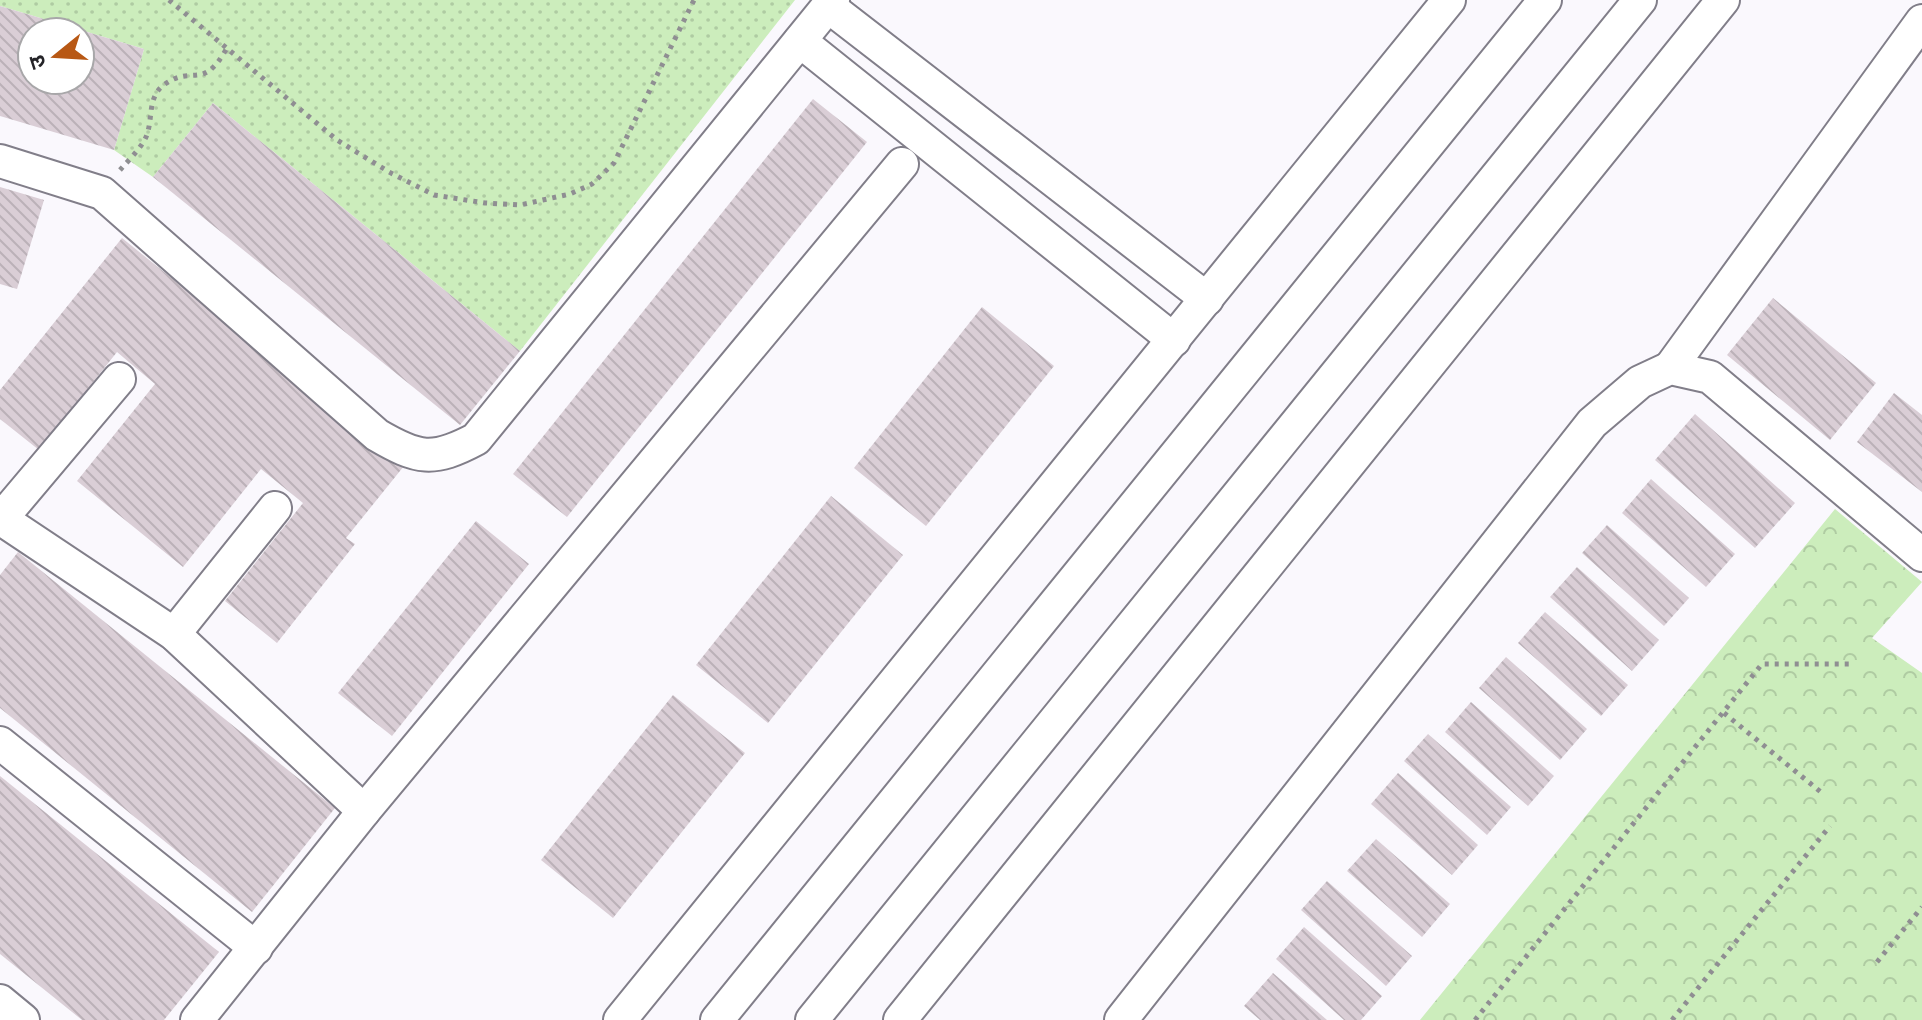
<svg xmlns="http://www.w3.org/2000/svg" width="1922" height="1020" font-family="'IBM Plex Serif','Noto Sans Devanagari',serif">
<defs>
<pattern id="grass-dots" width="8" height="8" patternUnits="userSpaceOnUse" patternTransform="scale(2)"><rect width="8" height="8" fill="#ccedbc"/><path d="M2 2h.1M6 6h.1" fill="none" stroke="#afcba2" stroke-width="1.8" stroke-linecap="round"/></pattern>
<pattern id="park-crowns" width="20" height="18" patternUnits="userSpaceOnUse" patternTransform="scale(2)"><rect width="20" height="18" fill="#ccedbc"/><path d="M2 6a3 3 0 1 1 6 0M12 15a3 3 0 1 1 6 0" fill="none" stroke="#afcba2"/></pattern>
<pattern id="building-back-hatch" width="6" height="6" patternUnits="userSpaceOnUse" patternTransform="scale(2)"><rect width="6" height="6" fill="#daced6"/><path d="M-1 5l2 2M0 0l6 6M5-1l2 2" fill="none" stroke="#bbb1b8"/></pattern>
</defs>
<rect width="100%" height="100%" fill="#faf8fd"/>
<polygon fill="url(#grass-dots)" points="0,0 795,0 520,351 213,103 153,177 114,150 144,49 0,6"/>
<polygon fill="url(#park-crowns)" points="1835,509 1922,582 1872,638 1922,673 1922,1020 1420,1020"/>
<g fill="url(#building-back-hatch)" fill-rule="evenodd">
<path d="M0,6L144,49L114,150L0,116ZM32,32H80V80H32Z"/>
<polygon points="813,99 867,142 567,517 513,474"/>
<polygon points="213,103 520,351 460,425 153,177"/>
<polygon points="0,187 44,200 17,289 0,284"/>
<polygon points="122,238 404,466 346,538 355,544 277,643 225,601 303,503 261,469 183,567 77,481 155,384 117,352 39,450 0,419 0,390"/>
<polygon points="1773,298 1876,383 1830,440 1727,355"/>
<polygon points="982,307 1054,366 926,526 854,468"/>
<polygon points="1894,393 1922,415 1922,492 1857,442"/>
<polygon points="1695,414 1795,503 1755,548 1655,460"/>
<polygon points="1651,479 1735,554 1706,587 1622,513"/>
<polygon points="831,496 903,555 768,723 696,665"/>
<polygon points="476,521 529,564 392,736 338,693"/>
<polygon points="1607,525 1689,598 1664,626 1582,553"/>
<polygon points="18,552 335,808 252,912 0,708 0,575"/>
<polygon points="1577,567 1659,640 1632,671 1550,597"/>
<polygon points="1545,612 1628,685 1601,716 1518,643"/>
<polygon points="1506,657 1587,729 1560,760 1479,688"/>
<polygon points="673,695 745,753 613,918 541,860"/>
<polygon points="1471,702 1554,776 1528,806 1445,732"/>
<polygon points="1428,734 1511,807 1487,835 1404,761"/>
<polygon points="1398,773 1478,845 1452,875 1371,804"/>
<polygon points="0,776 219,952 164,1020 82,1020 0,954"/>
<polygon points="1376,839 1450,904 1422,937 1347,871"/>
<polygon points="1327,881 1412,956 1386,986 1301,910"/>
<polygon points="1304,927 1382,996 1361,1020 1344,1020 1276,959"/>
<polygon points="1273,973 1327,1020 1260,1020 1244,1006"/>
</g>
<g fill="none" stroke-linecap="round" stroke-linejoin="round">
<g stroke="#817e89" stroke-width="36">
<g id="minor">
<polyline points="828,6 1207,299"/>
<polyline points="800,41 1174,340"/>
<path d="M0,161L102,193L377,435C418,459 433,462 476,439L833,0"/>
<polyline points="1670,368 1922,21"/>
<polyline points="0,518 174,634 364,811"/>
<polyline points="1,519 119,379"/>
<polyline points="174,634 275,508"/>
<polyline points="0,743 256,948"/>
<polyline points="0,1001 23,1020"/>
<polyline points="197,1020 364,811 902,164"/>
<polyline points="620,1020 1449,0"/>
<polyline points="717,1020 1545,0"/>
<polyline points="812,1020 1640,0"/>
<polyline points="900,1020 1723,0"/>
<polyline points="1121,1020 1592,423 1640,382 1670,368 1710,377 1922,555"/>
</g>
</g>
<g stroke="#8f8e92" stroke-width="5" stroke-dasharray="4 6" stroke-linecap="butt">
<polyline points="169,0 337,140 389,172 434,195 485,203 520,205 570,194 592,184 614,163 694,0"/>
<path d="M120,170C128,161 138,151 144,141C155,122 145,98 165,84C194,64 202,92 227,48"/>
<polyline points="1724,713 1822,793"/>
<polyline points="1877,962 1922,907"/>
<polyline points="1475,1020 1762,664 1851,664"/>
<polyline points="1672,1020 1830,826"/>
</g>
<use href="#minor" stroke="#fff" stroke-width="32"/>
</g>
<g transform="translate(56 56) rotate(252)"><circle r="38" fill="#ffffff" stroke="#a8a7a9" stroke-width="2"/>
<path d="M0-6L14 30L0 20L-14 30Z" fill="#b85814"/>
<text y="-12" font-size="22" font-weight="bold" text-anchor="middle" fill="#252428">उ</text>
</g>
</svg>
